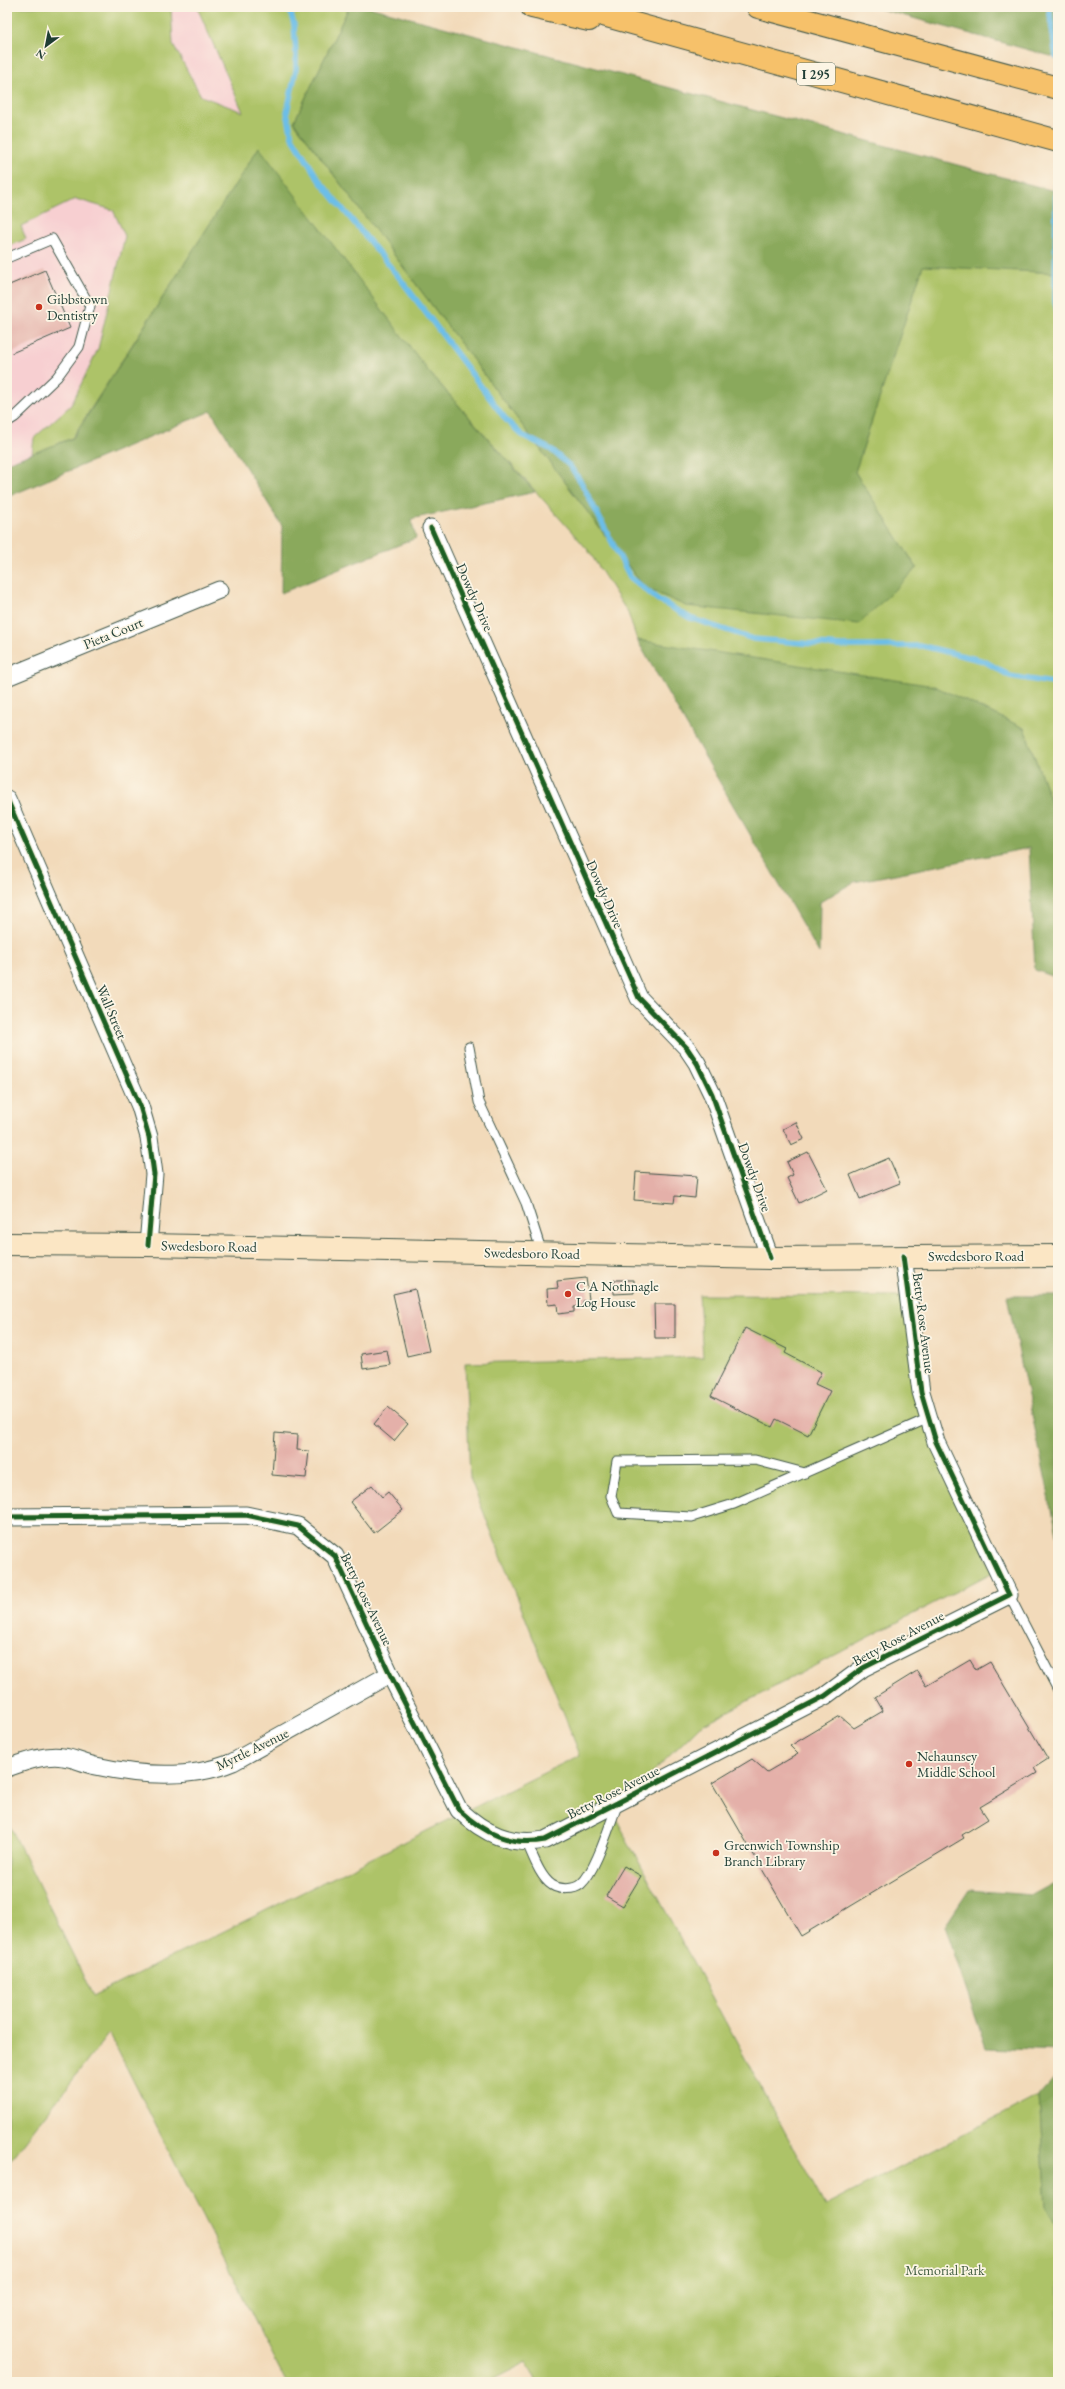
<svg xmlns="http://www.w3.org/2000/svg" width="1065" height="2389" font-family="'EB Garamond',serif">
<rect width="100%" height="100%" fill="#fcf5e5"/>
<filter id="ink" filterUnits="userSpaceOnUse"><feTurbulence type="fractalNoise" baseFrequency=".025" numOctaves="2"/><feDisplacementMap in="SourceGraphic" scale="8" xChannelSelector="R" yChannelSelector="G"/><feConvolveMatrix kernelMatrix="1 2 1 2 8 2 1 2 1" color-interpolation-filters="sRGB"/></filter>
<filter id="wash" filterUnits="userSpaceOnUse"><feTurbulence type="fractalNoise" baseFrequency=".012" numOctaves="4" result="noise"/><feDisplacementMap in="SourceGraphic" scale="16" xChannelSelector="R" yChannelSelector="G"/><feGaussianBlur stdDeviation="0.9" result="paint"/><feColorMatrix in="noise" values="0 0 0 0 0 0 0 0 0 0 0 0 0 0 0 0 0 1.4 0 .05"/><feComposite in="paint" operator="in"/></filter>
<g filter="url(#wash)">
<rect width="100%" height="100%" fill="#f2daba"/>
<polygon fill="#f7cfd1" points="7,7 197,7 259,147 72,438 7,463"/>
<g fill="#adc368" stroke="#66804e">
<polygon points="7,7 171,7 173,44 201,96 243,112 197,7 349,7 294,122 644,587 686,606 917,568 855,472 923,265 1058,273 1058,821 1024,728 637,640 628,613 588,550 429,372 259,148 72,438 32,454 34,438 71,405 98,349 125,236 113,210 76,199 21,226 26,239 7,247"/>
<polygon points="699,1295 904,1296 923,1416 993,1572 700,1726 612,1812 825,2206 1039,2095 1046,2207 1058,2229 1058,2382 537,2382 527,2362 488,2382 286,2382 109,2033 7,2165 7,1820 93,1996 580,1755 470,1478 465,1363 703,1357"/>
</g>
<g fill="#8aa95c" stroke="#547348">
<polygon points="349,7 369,7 1058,192 1058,273 923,266 855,472 917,568 859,624 686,606 644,587 294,122"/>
<polygon points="873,7 1058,7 1058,58"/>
<polygon points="259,147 429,372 535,492 411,519 416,538 281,593 282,526 211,411 7,497 7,463 73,438"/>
<polygon points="637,640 934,686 1024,728 1058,821 1058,978 1035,970 1029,848 854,882 820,902 819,953"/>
<polygon points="1007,1296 1058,1296 1058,1539 1058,1538"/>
<polygon points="1058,1881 1058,2051 986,2048 945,1926 969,1890 1032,1895"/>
<polygon points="1058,2074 1058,2229 1046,2207 1039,2095"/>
</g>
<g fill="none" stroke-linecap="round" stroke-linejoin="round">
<g stroke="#6cbee8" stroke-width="5.5">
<polyline points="289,7 294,25 296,54 296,70 287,112 292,137 319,180 402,281 507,421 522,435 550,449 570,466 581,482 630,577 657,599 690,618 753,639 840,646 923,646 984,661 1010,676 1058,684"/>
<polyline points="1049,7 1056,57"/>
<polyline points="1056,182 1055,302 1058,315"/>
</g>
</g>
<g id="blocks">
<g fill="#e4b0a9">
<polygon points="45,270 70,328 7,355 7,286"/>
<polygon points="796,1122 804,1139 791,1145 783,1129"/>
<polygon points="808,1152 827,1189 799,1203 787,1178 793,1175 787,1162"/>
<polygon points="889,1158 900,1183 860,1199 850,1175"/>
<polygon points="636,1172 697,1176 695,1198 675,1196 674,1203 634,1200"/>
<polygon points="586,1278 589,1299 583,1301 583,1306 574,1307 574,1312 558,1314 557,1304 548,1305 547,1289 558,1288 557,1281"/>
<polygon points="614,1280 634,1280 634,1293 614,1294"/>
<polygon points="415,1289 429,1351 407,1356 393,1294"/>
<polygon points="654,1304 675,1304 675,1338 655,1338"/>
<polygon points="745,1328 787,1349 785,1353 821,1372 815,1384 830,1391 808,1435 776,1419 772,1427 711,1396"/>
<polygon points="387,1350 390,1365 363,1369 361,1354"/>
<polygon points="388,1407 408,1424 394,1441 374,1424"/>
<polygon points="275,1433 298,1435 297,1450 309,1451 306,1478 272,1475"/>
<polygon points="372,1485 382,1497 388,1492 403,1510 374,1533 350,1502"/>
<polygon points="970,1660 976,1670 990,1662 1048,1759 1034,1768 1037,1773 980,1807 988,1819 962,1835 964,1838 801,1936 712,1783 752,1759 767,1772 798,1754 790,1746 840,1716 854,1728 883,1711 875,1697 917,1671 926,1686"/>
<polygon points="624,1866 641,1876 623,1906 606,1896"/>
</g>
</g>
</g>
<g filter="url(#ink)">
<use href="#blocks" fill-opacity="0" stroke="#3f5548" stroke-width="1"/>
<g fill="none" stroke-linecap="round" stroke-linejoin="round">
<g stroke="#3f5548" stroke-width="11">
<g id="service">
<polyline points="7,258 52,239 90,306 79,347 57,377 15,417 7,422"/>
<polyline points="469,1047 479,1102 526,1203 542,1253"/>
<polyline points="805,1473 755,1460 617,1461 611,1496 618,1513 692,1517 734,1504 929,1418"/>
<polyline points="1009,1595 1058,1690"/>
<path d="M527,1843C533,1856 540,1877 552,1885C560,1890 574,1890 581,1884C596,1871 610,1823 618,1803"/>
</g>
</g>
<g stroke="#3f5548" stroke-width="19">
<g id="minor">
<polyline points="431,528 639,998 687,1048 697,1063 712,1094 770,1258"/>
<polyline points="7,677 219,590"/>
<polyline points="7,799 140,1106 149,1137 154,1174 148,1245"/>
<path d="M7,1517L246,1515L298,1526L335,1556L390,1674L459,1810C485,1834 510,1846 545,1840L825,1696L863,1668L1009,1595L936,1442L921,1392L903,1256"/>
<path d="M7,1768C24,1762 45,1754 63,1757C74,1758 85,1764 96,1766C141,1776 190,1780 233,1762L390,1674"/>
</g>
</g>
<g stroke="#3f5548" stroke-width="24">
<polyline id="secondary" points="7,1244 148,1245 770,1258 1058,1256"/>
</g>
<g stroke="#3f5548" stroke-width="24">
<g id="motorway">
<polyline points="532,7 589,20"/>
<polyline points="574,7 1058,141"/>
<polyline points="758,7 1058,88"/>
</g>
</g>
<use href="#service" stroke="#fff" stroke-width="9"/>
<use href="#minor" stroke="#fff" stroke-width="17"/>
<use href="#secondary" stroke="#fbe6c4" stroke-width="22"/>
<use href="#motorway" stroke="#f6c16b" stroke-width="22"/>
<g stroke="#fcf5e5" stroke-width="8">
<g id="cycleway">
<polyline points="431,528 639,998 687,1048 697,1063 712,1094 770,1258"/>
<polyline points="7,799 140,1106 149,1137 154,1174 148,1245"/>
<path d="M7,1517L246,1515L298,1526L335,1556L390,1674L459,1810C485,1834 510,1846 545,1840L825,1696L863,1668L1009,1595L936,1442L921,1392L903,1256"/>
</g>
</g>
<use href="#cycleway" stroke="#1b5e20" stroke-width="5"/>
</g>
</g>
<g fill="#c8321e" stroke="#fcf5e5" stroke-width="1.5">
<circle cx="39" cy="307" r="4"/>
<circle cx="568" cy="1294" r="4"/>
<circle cx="909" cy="1764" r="4"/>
<circle cx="716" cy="1853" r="4"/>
</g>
<g text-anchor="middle" stroke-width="3.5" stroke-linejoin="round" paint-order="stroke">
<rect fill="#fcf5e5" stroke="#617469" stroke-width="1" x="797" y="63" width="38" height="22" rx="3"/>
<g font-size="13" font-weight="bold" fill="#1f3d34">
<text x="816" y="79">I 295</text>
</g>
<g font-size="14" fill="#1f3d34" stroke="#fcf5e5" text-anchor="start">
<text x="47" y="304">Gibbstown<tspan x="47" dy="16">Dentistry</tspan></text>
<text x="576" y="1291">C A Nothnagle<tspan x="576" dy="16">Log House</tspan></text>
<text x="917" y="1761">Nehaunsey<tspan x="917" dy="16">Middle School</tspan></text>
<text x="724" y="1850">Greenwich Township<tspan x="724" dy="16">Branch Library</tspan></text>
</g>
<g font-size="14" fill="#1f3d34" stroke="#fcf5e5">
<text transform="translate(475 597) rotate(66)" y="5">Dowdy Drive</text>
<text transform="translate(113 633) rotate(-22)" y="5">Pieta Court</text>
<text transform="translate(605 894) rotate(66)" y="5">Dowdy Drive</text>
<text transform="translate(112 1012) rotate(67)" y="5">Wall Street</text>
<text transform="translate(755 1177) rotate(70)" y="5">Dowdy Drive</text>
<text transform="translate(209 1246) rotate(1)" y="5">Swedesboro Road</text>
<text transform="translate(532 1253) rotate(1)" y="5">Swedesboro Road</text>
<text x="976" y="1261">Swedesboro Road</text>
<text transform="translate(924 1323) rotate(83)" y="5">Betty Rose Avenue</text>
<text transform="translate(367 1599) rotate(64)" y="5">Betty Rose Avenue</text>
<text transform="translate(898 1638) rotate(-28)" y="5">Betty Rose Avenue</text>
<text transform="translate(252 1749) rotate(-26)" y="5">Myrtle Avenue</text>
<text transform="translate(613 1792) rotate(-27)" y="5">Betty Rose Avenue</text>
</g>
<g font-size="14" fill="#425e41" stroke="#fcf5e5">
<text x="945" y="2275">Memorial Park</text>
</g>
</g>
<rect width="1065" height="2389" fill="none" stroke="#fcf5e5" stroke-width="24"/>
<g transform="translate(46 46) rotate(212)" stroke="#fcf5e5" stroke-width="3" paint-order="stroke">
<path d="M0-3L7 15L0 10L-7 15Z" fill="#1f3d34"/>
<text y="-6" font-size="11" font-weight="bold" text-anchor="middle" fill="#1f3d34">N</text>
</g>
</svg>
